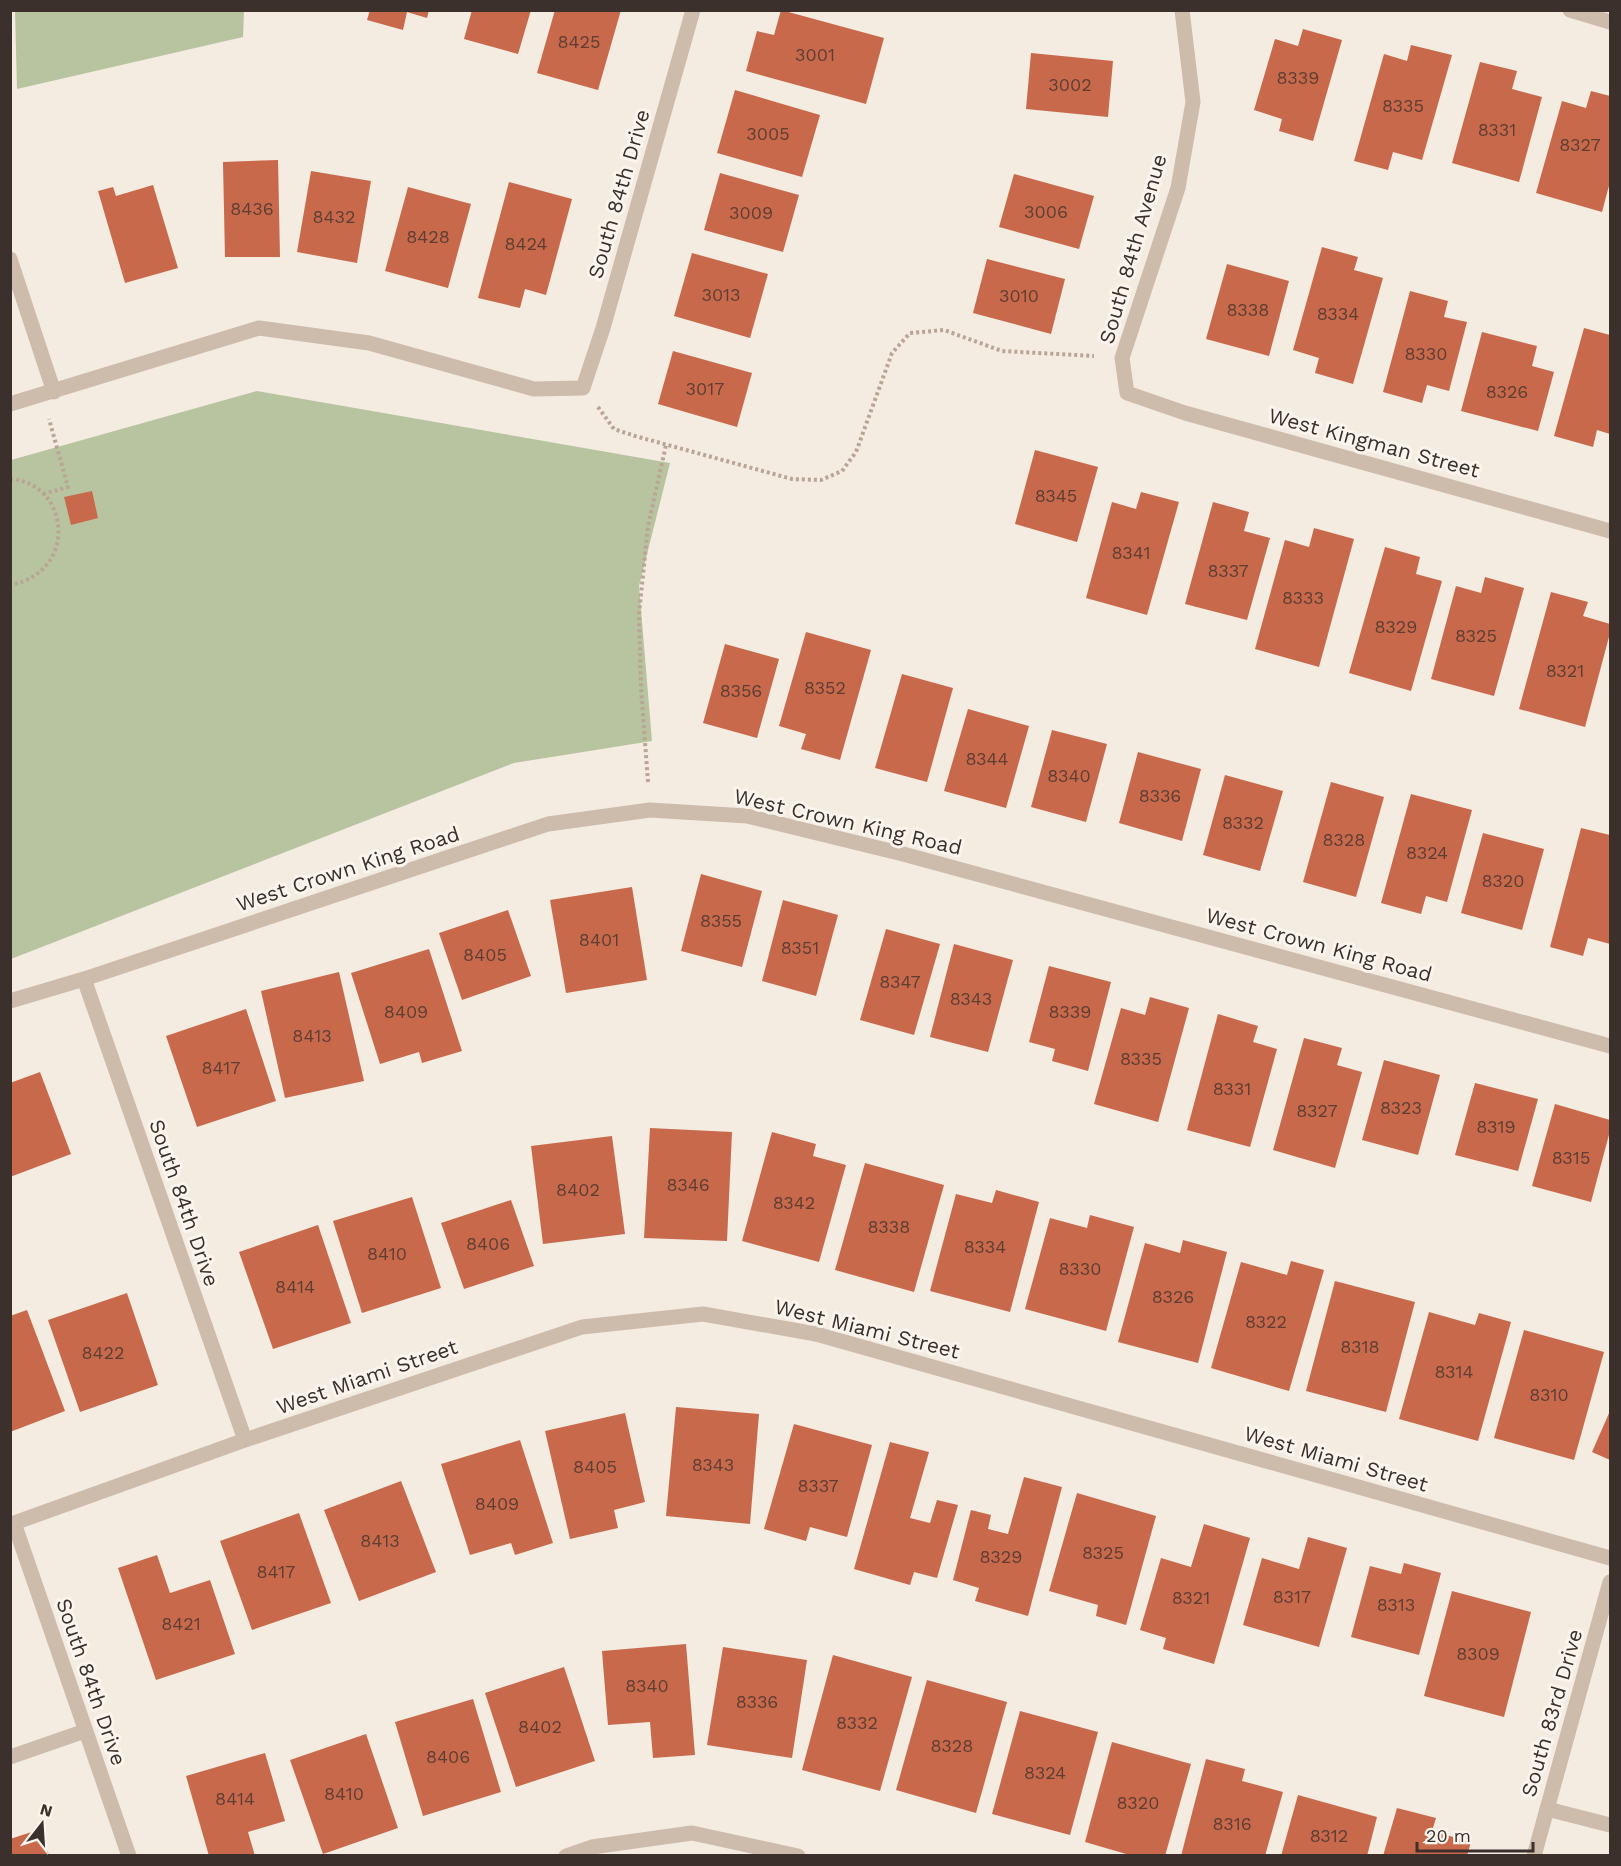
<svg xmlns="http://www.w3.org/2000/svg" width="1621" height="1866" font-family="'Work Sans',sans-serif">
<rect width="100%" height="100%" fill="#f4ebe1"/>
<g fill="#b8c4a0">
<polygon points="15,11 244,11 243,37 17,89"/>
<polygon points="257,391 670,463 639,586 652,741 514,763 11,959 11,460"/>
</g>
<g fill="#c8694b">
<polygon points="370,10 429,10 427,18 407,12 403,30 367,20"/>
<polygon points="472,10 531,10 518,54 464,39"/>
<polygon points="555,10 621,10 598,90 537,73"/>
<polygon points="781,10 884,38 866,104 746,71 757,31 774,35"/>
<polygon points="1303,29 1342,40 1313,141 1279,131 1282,119 1254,110 1275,39 1298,46"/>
<polygon points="1411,45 1452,55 1422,160 1393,152 1388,170 1354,161 1384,54 1407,61"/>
<polygon points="1031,53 1113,61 1108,117 1026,109"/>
<polygon points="1480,62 1517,71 1512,89 1542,97 1519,182 1452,163"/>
<polygon points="735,90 820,115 802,177 717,153"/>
<polygon points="1591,91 1610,96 1610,182 1602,212 1536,193 1562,101 1586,108"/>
<polygon points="278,160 280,257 225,257 223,162"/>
<polygon points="311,171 371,181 357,263 297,252"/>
<polygon points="720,173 799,195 783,252 704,230"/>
<polygon points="1014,174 1094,196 1079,249 999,227"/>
<polygon points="509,182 572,199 546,295 525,289 520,308 478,298"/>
<polygon points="153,185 178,268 125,283 98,191 113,187 116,196"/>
<polygon points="408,187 471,204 448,288 385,271"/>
<polygon points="1322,247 1358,257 1354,270 1383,278 1353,384 1315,373 1319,358 1293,350"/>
<polygon points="692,253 768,274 750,338 674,316"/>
<polygon points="987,259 1065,279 1051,334 973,313"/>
<polygon points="1227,264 1289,281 1269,356 1206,339"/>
<polygon points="1410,291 1448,301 1444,317 1467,322 1449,391 1427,385 1422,403 1383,392"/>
<polygon points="1584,328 1610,335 1610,434 1597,430 1593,447 1554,436"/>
<polygon points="1482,332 1537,346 1532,366 1554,372 1538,431 1461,411"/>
<polygon points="673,351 752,373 737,427 658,404"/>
<polygon points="1035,450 1098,467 1077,542 1015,524"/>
<polygon points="92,491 98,518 71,525 64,497"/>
<polygon points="1141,492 1179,502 1147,615 1086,598 1112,502 1136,509"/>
<polygon points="1213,502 1249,512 1244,531 1270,538 1247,620 1185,604"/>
<polygon points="1314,528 1354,539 1319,667 1255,649 1285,540 1309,547"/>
<polygon points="1385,547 1420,557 1416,574 1442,581 1411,691 1349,673"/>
<polygon points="1485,577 1524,588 1494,696 1431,679 1456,586 1481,593"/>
<polygon points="1551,592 1588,602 1583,616 1610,624 1610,633 1585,727 1519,709"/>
<polygon points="806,632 871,650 840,760 801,749 806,734 779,726"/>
<polygon points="725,644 779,659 757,738 703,723"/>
<polygon points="902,674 953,688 927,782 875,768"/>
<polygon points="968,709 1029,726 1006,808 944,791"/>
<polygon points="1052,730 1107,744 1086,822 1031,807"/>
<polygon points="1138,752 1201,769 1182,841 1119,823"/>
<polygon points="1225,775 1283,791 1260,871 1203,855"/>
<polygon points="1331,782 1384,797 1356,897 1303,882"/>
<polygon points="1411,794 1472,810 1447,902 1426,896 1421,914 1381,903"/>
<polygon points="1581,828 1610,835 1610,944 1588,938 1583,956 1550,947"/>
<polygon points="1483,833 1544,849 1522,930 1461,913"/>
<polygon points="701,874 762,891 742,967 681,951"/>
<polygon points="632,887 647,980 566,993 550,900"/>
<polygon points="783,900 838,915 816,996 762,981"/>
<polygon points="508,910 531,976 462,1000 439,933"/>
<polygon points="886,929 940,944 914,1035 860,1020"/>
<polygon points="954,944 1013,960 988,1052 930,1037"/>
<polygon points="429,949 462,1051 422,1063 419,1052 380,1064 351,973"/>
<polygon points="1049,966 1111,982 1088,1071 1052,1061 1055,1049 1029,1042"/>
<polygon points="339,972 364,1081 285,1098 261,991"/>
<polygon points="1150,997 1189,1008 1158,1122 1094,1104 1121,1008 1145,1015"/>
<polygon points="246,1009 276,1101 197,1127 166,1036"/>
<polygon points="1218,1014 1258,1026 1253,1042 1277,1049 1250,1147 1187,1130"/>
<polygon points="1304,1038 1342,1048 1337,1065 1362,1072 1335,1168 1273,1150"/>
<polygon points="1384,1060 1440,1075 1418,1155 1362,1140"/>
<polygon points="40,1072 71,1154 10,1177 10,1083"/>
<polygon points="1475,1083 1538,1099 1518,1171 1455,1155"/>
<polygon points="1555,1104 1610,1120 1610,1131 1591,1202 1532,1186"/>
<polygon points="650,1128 732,1132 727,1241 644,1238"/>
<polygon points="772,1132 816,1144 813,1156 846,1165 819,1262 742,1241"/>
<polygon points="612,1136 625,1234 543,1244 531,1146"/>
<polygon points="865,1163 944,1185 914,1292 835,1270"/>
<polygon points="996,1190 1039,1202 1010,1312 930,1291 956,1194 992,1203"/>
<polygon points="412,1197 441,1288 362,1313 333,1221"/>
<polygon points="511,1200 534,1266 464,1289 441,1223"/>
<polygon points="1090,1215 1134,1227 1106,1331 1025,1309 1050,1218 1087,1228"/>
<polygon points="318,1225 351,1323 273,1349 239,1252"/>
<polygon points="1183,1240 1227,1252 1198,1363 1118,1342 1145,1243 1180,1253"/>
<polygon points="1291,1261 1324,1270 1289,1391 1211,1368 1241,1262 1287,1275"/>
<polygon points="1335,1281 1415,1302 1386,1412 1306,1391"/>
<polygon points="127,1293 158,1385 80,1412 48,1320"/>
<polygon points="27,1310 65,1411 10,1432 10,1316"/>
<polygon points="1429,1312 1475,1325 1479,1313 1511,1322 1478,1441 1399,1419"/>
<polygon points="1524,1330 1604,1352 1574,1460 1494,1438"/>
<polygon points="676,1407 759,1414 750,1524 666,1516"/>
<polygon points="1610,1411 1610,1460 1592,1452"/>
<polygon points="625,1413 645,1502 614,1510 618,1528 570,1539 545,1431"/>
<polygon points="794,1424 872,1445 847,1537 810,1527 806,1541 764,1529"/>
<polygon points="520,1440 553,1543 515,1555 511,1543 470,1555 441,1464"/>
<polygon points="890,1442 929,1452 910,1518 930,1523 937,1500 958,1505 937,1578 914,1572 910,1585 854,1569"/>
<polygon points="1024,1477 1062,1487 1028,1616 975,1601 979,1588 953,1580 971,1510 991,1515 988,1529 1008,1534"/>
<polygon points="401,1481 436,1572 359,1601 324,1510"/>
<polygon points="1077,1493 1156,1516 1126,1625 1096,1616 1098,1605 1049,1591"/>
<polygon points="299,1513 331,1603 252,1630 220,1541"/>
<polygon points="1204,1524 1250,1538 1214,1664 1163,1649 1166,1638 1140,1630 1161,1558 1191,1567"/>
<polygon points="1308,1537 1347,1548 1319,1647 1243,1625 1262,1558 1299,1569"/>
<polygon points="157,1555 170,1593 210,1580 235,1654 156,1680 118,1568"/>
<polygon points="1404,1563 1441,1573 1419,1655 1351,1637 1370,1566 1401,1574"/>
<polygon points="1452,1591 1531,1612 1504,1717 1424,1696"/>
<polygon points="686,1644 695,1755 653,1758 650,1722 608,1725 602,1651"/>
<polygon points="723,1647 807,1660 792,1758 707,1745"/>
<polygon points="833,1655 912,1677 880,1791 802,1770"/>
<polygon points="564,1667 595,1761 516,1787 485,1693"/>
<polygon points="927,1680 1007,1702 976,1813 896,1790"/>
<polygon points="473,1699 501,1792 423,1816 395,1722"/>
<polygon points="1020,1711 1098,1732 1070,1835 992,1814"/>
<polygon points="366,1734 398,1828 323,1854 290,1760"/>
<polygon points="1112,1742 1191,1764 1165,1856 1133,1856 1085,1842"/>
<polygon points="265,1753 285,1821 248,1832 255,1856 209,1856 186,1776"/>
<polygon points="1206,1759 1245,1769 1242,1781 1283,1792 1265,1856 1181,1856"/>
<polygon points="1298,1795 1377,1817 1367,1856 1281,1856"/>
<polygon points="1397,1808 1436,1818 1432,1831 1471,1842 1467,1856 1383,1856"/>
<polygon points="41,1829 49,1856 10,1856 10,1839"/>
</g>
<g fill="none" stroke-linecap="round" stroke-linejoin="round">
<g stroke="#b9a596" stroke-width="4" stroke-dasharray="3 3" stroke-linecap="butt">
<polyline points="598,407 614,429 635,436 792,479 821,480 842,471 856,452 892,353 910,333 944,330 1002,351 1094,356"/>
<path d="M10,479C69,482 80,572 10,585"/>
<polyline points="43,494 68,487 49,419"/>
<polyline points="648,782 641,688 639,614 648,526 666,445"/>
</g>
<g stroke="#cdbbac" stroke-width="15">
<polyline points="1182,10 1193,102 1178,188 1122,358 1127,393 1185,413 1610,531"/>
<polyline points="1570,10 1610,22"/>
<polyline points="10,259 54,392"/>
<polyline points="10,404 259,328 369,343 534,389 583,388 603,328 693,10"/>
<polyline points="84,979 245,1440"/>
<polyline points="10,1001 84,979 548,824 650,810 747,816 903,854 1610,1046"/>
<polyline points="10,1757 85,1731"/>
<polyline points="1547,1809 1610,1825"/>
<polyline points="129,1856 14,1523 245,1440 582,1327 703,1314 816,1334 1610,1558"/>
<polyline points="566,1856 592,1847 692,1833 798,1856"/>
<polyline points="1534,1856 1610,1582"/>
</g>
</g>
<g text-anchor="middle" stroke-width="6" stroke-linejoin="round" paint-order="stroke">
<g font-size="18" fill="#5e3e33">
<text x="579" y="48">8425</text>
<text x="815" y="61">3001</text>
<text x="1298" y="84">8339</text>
<text x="1070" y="91">3002</text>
<text x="1403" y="112">8335</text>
<text x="1497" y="136">8331</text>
<text x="768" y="140">3005</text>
<text x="1580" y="151">8327</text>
<text x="252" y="215">8436</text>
<text x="1046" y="218">3006</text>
<text x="751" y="219">3009</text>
<text x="334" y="223">8432</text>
<text x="428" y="243">8428</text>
<text x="526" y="250">8424</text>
<text x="721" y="301">3013</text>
<text x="1019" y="302">3010</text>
<text x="1248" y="316">8338</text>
<text x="1338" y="320">8334</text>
<text x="1426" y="360">8330</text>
<text x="705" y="395">3017</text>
<text x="1507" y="398">8326</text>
<text x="1056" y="502">8345</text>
<text x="1131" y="559">8341</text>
<text x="1228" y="577">8337</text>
<text x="1303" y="604">8333</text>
<text x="1396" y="633">8329</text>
<text x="1476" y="642">8325</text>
<text x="1565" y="677">8321</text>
<text x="825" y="694">8352</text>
<text x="741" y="697">8356</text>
<text x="987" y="765">8344</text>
<text x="1069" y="782">8340</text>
<text x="1160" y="802">8336</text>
<text x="1243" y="829">8332</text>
<text x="1344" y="846">8328</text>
<text x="1427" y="859">8324</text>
<text x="1503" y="887">8320</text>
<text x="721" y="927">8355</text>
<text x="599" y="946">8401</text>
<text x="800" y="954">8351</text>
<text x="485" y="961">8405</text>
<text x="900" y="988">8347</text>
<text x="971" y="1005">8343</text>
<text x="406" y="1018">8409</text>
<text x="1070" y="1018">8339</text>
<text x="312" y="1042">8413</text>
<text x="1141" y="1065">8335</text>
<text x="221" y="1074">8417</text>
<text x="1232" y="1095">8331</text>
<text x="1401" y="1114">8323</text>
<text x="1317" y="1117">8327</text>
<text x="1496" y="1133">8319</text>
<text x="1571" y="1164">8315</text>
<text x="688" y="1191">8346</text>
<text x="578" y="1196">8402</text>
<text x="794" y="1209">8342</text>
<text x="889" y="1233">8338</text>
<text x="488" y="1250">8406</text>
<text x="985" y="1253">8334</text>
<text x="387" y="1260">8410</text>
<text x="1080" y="1275">8330</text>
<text x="295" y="1293">8414</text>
<text x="1173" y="1303">8326</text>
<text x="1266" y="1328">8322</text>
<text x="1360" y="1353">8318</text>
<text x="103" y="1359">8422</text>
<text x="1454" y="1378">8314</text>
<text x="1549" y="1401">8310</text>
<text x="713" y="1471">8343</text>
<text x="595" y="1473">8405</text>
<text x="818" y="1492">8337</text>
<text x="497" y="1510">8409</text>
<text x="380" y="1547">8413</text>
<text x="1103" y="1559">8325</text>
<text x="1001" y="1563">8329</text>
<text x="276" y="1578">8417</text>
<text x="1292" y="1603">8317</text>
<text x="1191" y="1604">8321</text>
<text x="1396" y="1611">8313</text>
<text x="181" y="1630">8421</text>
<text x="1478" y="1660">8309</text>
<text x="647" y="1692">8340</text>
<text x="757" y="1708">8336</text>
<text x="857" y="1729">8332</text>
<text x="540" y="1733">8402</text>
<text x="952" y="1752">8328</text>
<text x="448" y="1763">8406</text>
<text x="1045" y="1779">8324</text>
<text x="344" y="1800">8410</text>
<text x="235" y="1805">8414</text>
<text x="1138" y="1809">8320</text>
<text x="1232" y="1830">8316</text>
<text x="1329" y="1842">8312</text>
</g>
<g font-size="21" fill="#3b302b" stroke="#fbf5ee">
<text transform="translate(619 194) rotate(-74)" y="7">South 84th Drive</text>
<text transform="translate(1133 249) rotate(-74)" y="7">South 84th Avenue</text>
<text transform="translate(1374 443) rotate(15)" y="7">West Kingman Street</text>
<text transform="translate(848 822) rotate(13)" y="7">West Crown King Road</text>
<text transform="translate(348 869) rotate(-18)" y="7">West Crown King Road</text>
<text transform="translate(1319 945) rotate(15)" y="7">West Crown King Road</text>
<text transform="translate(184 1203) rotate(71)" y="7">South 84th Drive</text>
<text transform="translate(867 1329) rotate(14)" y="7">West Miami Street</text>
<text transform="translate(367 1377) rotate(-19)" y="7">West Miami Street</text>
<text transform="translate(1336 1459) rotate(16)" y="7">West Miami Street</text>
<text transform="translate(91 1682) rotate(71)" y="7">South 84th Drive</text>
<text transform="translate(1552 1713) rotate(-74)" y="7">South 83rd Drive</text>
</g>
</g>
<rect width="1621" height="1866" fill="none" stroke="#3b302b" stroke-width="24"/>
<g transform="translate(42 1824) rotate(17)" stroke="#fbf5ee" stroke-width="4.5" paint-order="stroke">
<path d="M0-4.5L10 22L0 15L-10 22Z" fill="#3b302b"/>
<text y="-9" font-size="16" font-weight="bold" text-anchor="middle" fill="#3b302b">N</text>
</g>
<path d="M1417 1842v9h116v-9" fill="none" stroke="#3b302b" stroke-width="3"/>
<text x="1426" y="1842" font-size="18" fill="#3b302b" stroke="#fbf5ee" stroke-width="4.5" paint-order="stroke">20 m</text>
</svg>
